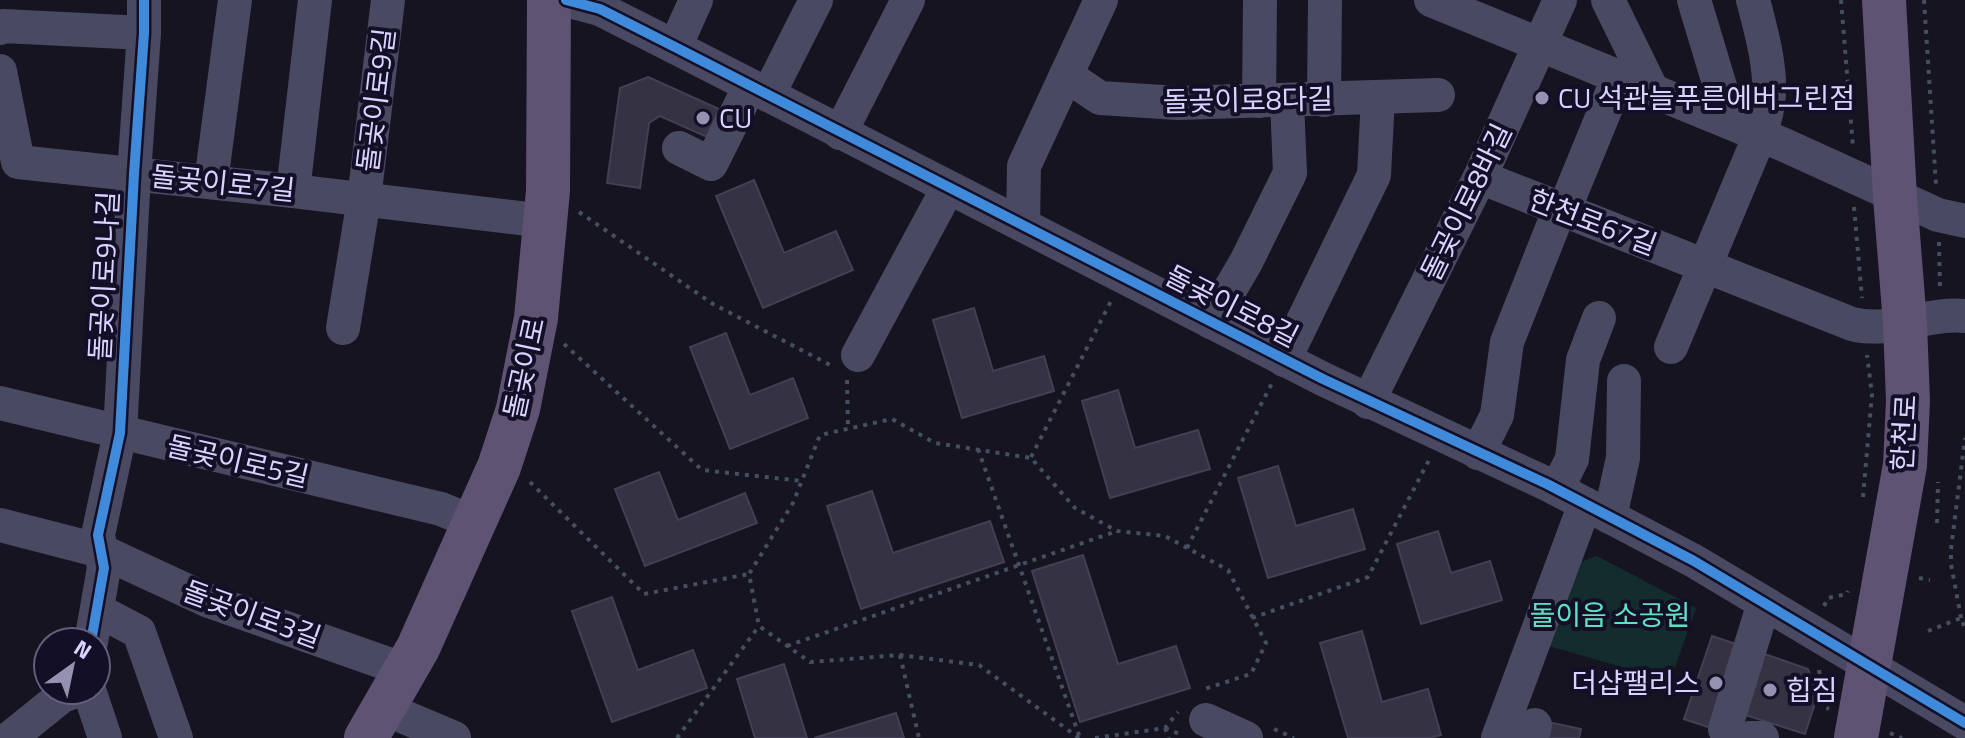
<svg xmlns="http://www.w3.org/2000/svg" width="1965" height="738" font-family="'Titillium Web','Noto Sans KR',sans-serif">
<rect width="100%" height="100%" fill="#161421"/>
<polygon fill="#132c2d" points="1597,556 1696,608 1670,681 1549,646 1578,563"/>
<g fill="#343243" stroke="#433f54" stroke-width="2">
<polygon points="648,77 719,109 707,137 660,116 649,123 640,188 607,183 620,88"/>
<polygon points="754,180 784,253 836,231 853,270 763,308 716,196"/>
<polygon points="974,308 993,371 1044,356 1054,391 962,418 933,320"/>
<polygon points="726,333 750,395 793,378 808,418 730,449 690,347"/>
<polygon points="1118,390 1135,448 1198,430 1210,469 1110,498 1082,401"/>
<polygon points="1278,466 1296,526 1353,509 1365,549 1268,578 1238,478"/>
<polygon points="659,472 678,520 745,493 757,523 645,566 615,489"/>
<polygon points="872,491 893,553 990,521 1004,562 861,609 827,506"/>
<polygon points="1438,531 1451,573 1490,561 1502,600 1421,624 1397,544"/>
<polygon points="1083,555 1118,664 1176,646 1190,688 1080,722 1032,571"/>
<polygon points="612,597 638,670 693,650 707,688 612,722 572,611"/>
<polygon points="1362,631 1382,702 1428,689 1441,735 1429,738 1348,738 1320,643"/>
<polygon points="1712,636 1748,648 1720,731 1684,719"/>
<polygon points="1753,650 1808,669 1818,694 1805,734 1733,711"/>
<polygon points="784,664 807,738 755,738 737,679"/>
<polygon points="896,713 904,738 814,738"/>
<polygon points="1548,722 1581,729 1579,738 1544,738"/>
</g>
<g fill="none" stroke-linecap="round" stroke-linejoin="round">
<g stroke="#44505f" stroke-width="4" stroke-dasharray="4 6" stroke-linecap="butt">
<polyline points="1841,0 1853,147"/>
<polyline points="1924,0 1936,185"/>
<polyline points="1854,207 1862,298"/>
<polyline points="579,212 713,304 834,367"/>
<polyline points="1939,242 1940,289"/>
<polyline points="564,344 702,470 802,481"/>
<polyline points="847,380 848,429"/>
<polyline points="978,449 1080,738"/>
<polyline points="1031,457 1111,301"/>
<polyline points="530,482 644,594 749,574"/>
<polyline points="1863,497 1872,394 1867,355"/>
<polyline points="1937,523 1938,482"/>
<polyline points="1187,548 1272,383"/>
<polyline points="1919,578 1930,580"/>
<polyline points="1824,606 1828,598 1847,594 1848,591"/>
<polyline points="1252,618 1368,577 1429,460"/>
<polyline points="1961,618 1951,564 1951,549 1965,438"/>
<polyline points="1928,631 1961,618 1965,628"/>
<polyline points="787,646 1117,531"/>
<polyline points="900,655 919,738"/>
<polyline points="1819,670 1824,707 1829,709"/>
<polyline points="1165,728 1182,735"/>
<polyline points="1165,728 1169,738"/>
<polyline points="1274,729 1294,738"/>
<polyline points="1890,733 1902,738"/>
<polyline points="677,738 759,626"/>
<polyline points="1079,738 979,665 900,655 810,662 759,626 749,574 793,503 820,435 892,419 935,443 1031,458 1075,508 1117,531 1165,536 1228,570 1266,643 1251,674 1201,690"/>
<polyline points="1095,738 1165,728 1178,712"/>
</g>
<g stroke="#4a4962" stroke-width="34">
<polyline points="566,0 600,9 675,47 1323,379 1547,484 1616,520 1694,561 1965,723"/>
<polyline points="1431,0 1782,144 1938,215 1965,221"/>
<polyline points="1608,0 1652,90"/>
<polyline points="1694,0 1731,123"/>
<polyline points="0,28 3,26 144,33"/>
<polyline points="675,47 696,0"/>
<polyline points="0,71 18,162 293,191 545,221"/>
<polyline points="1066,75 1100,98 1178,103 1438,95"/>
<polyline points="768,95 816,0"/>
<polyline points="1324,100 1325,0"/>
<polyline points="1259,101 1260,0"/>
<polyline points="840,133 908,0"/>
<polyline points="679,148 711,164 750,86"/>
<path d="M1480,177L1852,324C1890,334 1927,312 1965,316"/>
<polyline points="211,182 235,0"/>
<polyline points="293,191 315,0"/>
<polyline points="1023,225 1024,166 1101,0"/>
<polyline points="1211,322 1246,262 1290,173 1287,101"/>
<polyline points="343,328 364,199 388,0"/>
<path d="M1671,347L1760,135C1763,125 1767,114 1768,103C1773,73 1761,30 1753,0"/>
<polyline points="858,355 948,188"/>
<polyline points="1284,360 1374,175 1378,97"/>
<polyline points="1368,402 1480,177 1560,0"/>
<polyline points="0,403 441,509 475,523"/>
<polyline points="1478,453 1497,415 1507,342 1555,221 1564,210 1619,76"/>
<polyline points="1557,489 1572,459 1583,360 1599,318"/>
<polyline points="1610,517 1623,458 1624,381"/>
<polyline points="0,525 101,551 209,601 405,670"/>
<polyline points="97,610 139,632 176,738"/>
<polyline points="91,642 104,568 98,535 120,433 134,174 144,33 144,0"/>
<polyline points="89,690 105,738"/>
<polyline points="383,708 454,738"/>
<polyline points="1206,720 1246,738"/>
<polyline points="1725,729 1764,603"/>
<polyline points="10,738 62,696 78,690"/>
<polyline points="1498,738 1585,504"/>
<polyline points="1532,738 1535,725"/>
<polyline points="1750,738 1762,738"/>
</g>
<g stroke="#5e5373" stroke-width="44">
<polyline points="366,738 418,648 499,467 518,409 536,318 548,191 549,0"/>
<polyline points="1856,738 1905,465 1908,401 1905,323 1895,197 1884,0"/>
</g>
<g stroke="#130f26" stroke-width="15">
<g id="cycleway">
<polyline points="566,0 600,9 675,47 1323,379 1547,484 1616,520 1694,561 1965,723"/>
<polyline points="91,642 104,568 98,535 120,433 134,174 144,33 144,0"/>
</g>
</g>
<use href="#cycleway" stroke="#408adc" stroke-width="10"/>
</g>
<g fill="#9591b1" stroke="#130f26" stroke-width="3">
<circle cx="1542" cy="98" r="8"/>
<circle cx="703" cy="118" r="8"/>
<circle cx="1716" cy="683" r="8"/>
<circle cx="1770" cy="690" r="8"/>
</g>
<g text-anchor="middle" stroke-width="8" stroke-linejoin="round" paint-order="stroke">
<g font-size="28" fill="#d9d4ff" stroke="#130f26" text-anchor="start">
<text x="1558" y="108">CU 석관늘푸른에버그린점</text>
<text x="719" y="128">CU</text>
<text x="1700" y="693" text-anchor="end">더샵팰리스</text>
<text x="1786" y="700">힙짐</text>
</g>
<g font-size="28" fill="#d9d4ff" stroke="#130f26">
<text transform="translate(376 100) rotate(-83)" y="10">돌곶이로9길</text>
<text transform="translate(1248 100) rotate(-1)" y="10">돌곶이로8다길</text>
<text transform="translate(223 183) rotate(6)" y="10">돌곶이로7길</text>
<text transform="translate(1466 202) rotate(-64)" y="10">돌곶이로8바길</text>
<text transform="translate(1593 222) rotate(21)" y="10">한천로67길</text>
<text transform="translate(104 276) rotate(-87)" y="10">돌곶이로9나길</text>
<text transform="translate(1232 306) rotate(27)" y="10">돌곶이로8길</text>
<text transform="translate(524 368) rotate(-78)" y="10">돌곶이로</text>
<text transform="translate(1904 433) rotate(-87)" y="10">한천로</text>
<text transform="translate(238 461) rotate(13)" y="10">돌곶이로5길</text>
<text transform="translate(252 614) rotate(20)" y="10">돌곶이로3길</text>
</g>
<g font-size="28" fill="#5fe0c0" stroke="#130f26">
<text x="1610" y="625">돌이음 소공원</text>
</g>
</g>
<g transform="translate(72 666) rotate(33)"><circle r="38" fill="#130f26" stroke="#625e7d" stroke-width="2"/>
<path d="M0-6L14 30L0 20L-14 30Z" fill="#9591b1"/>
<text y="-12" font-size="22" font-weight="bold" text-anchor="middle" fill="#d9d4ff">N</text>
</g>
</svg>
